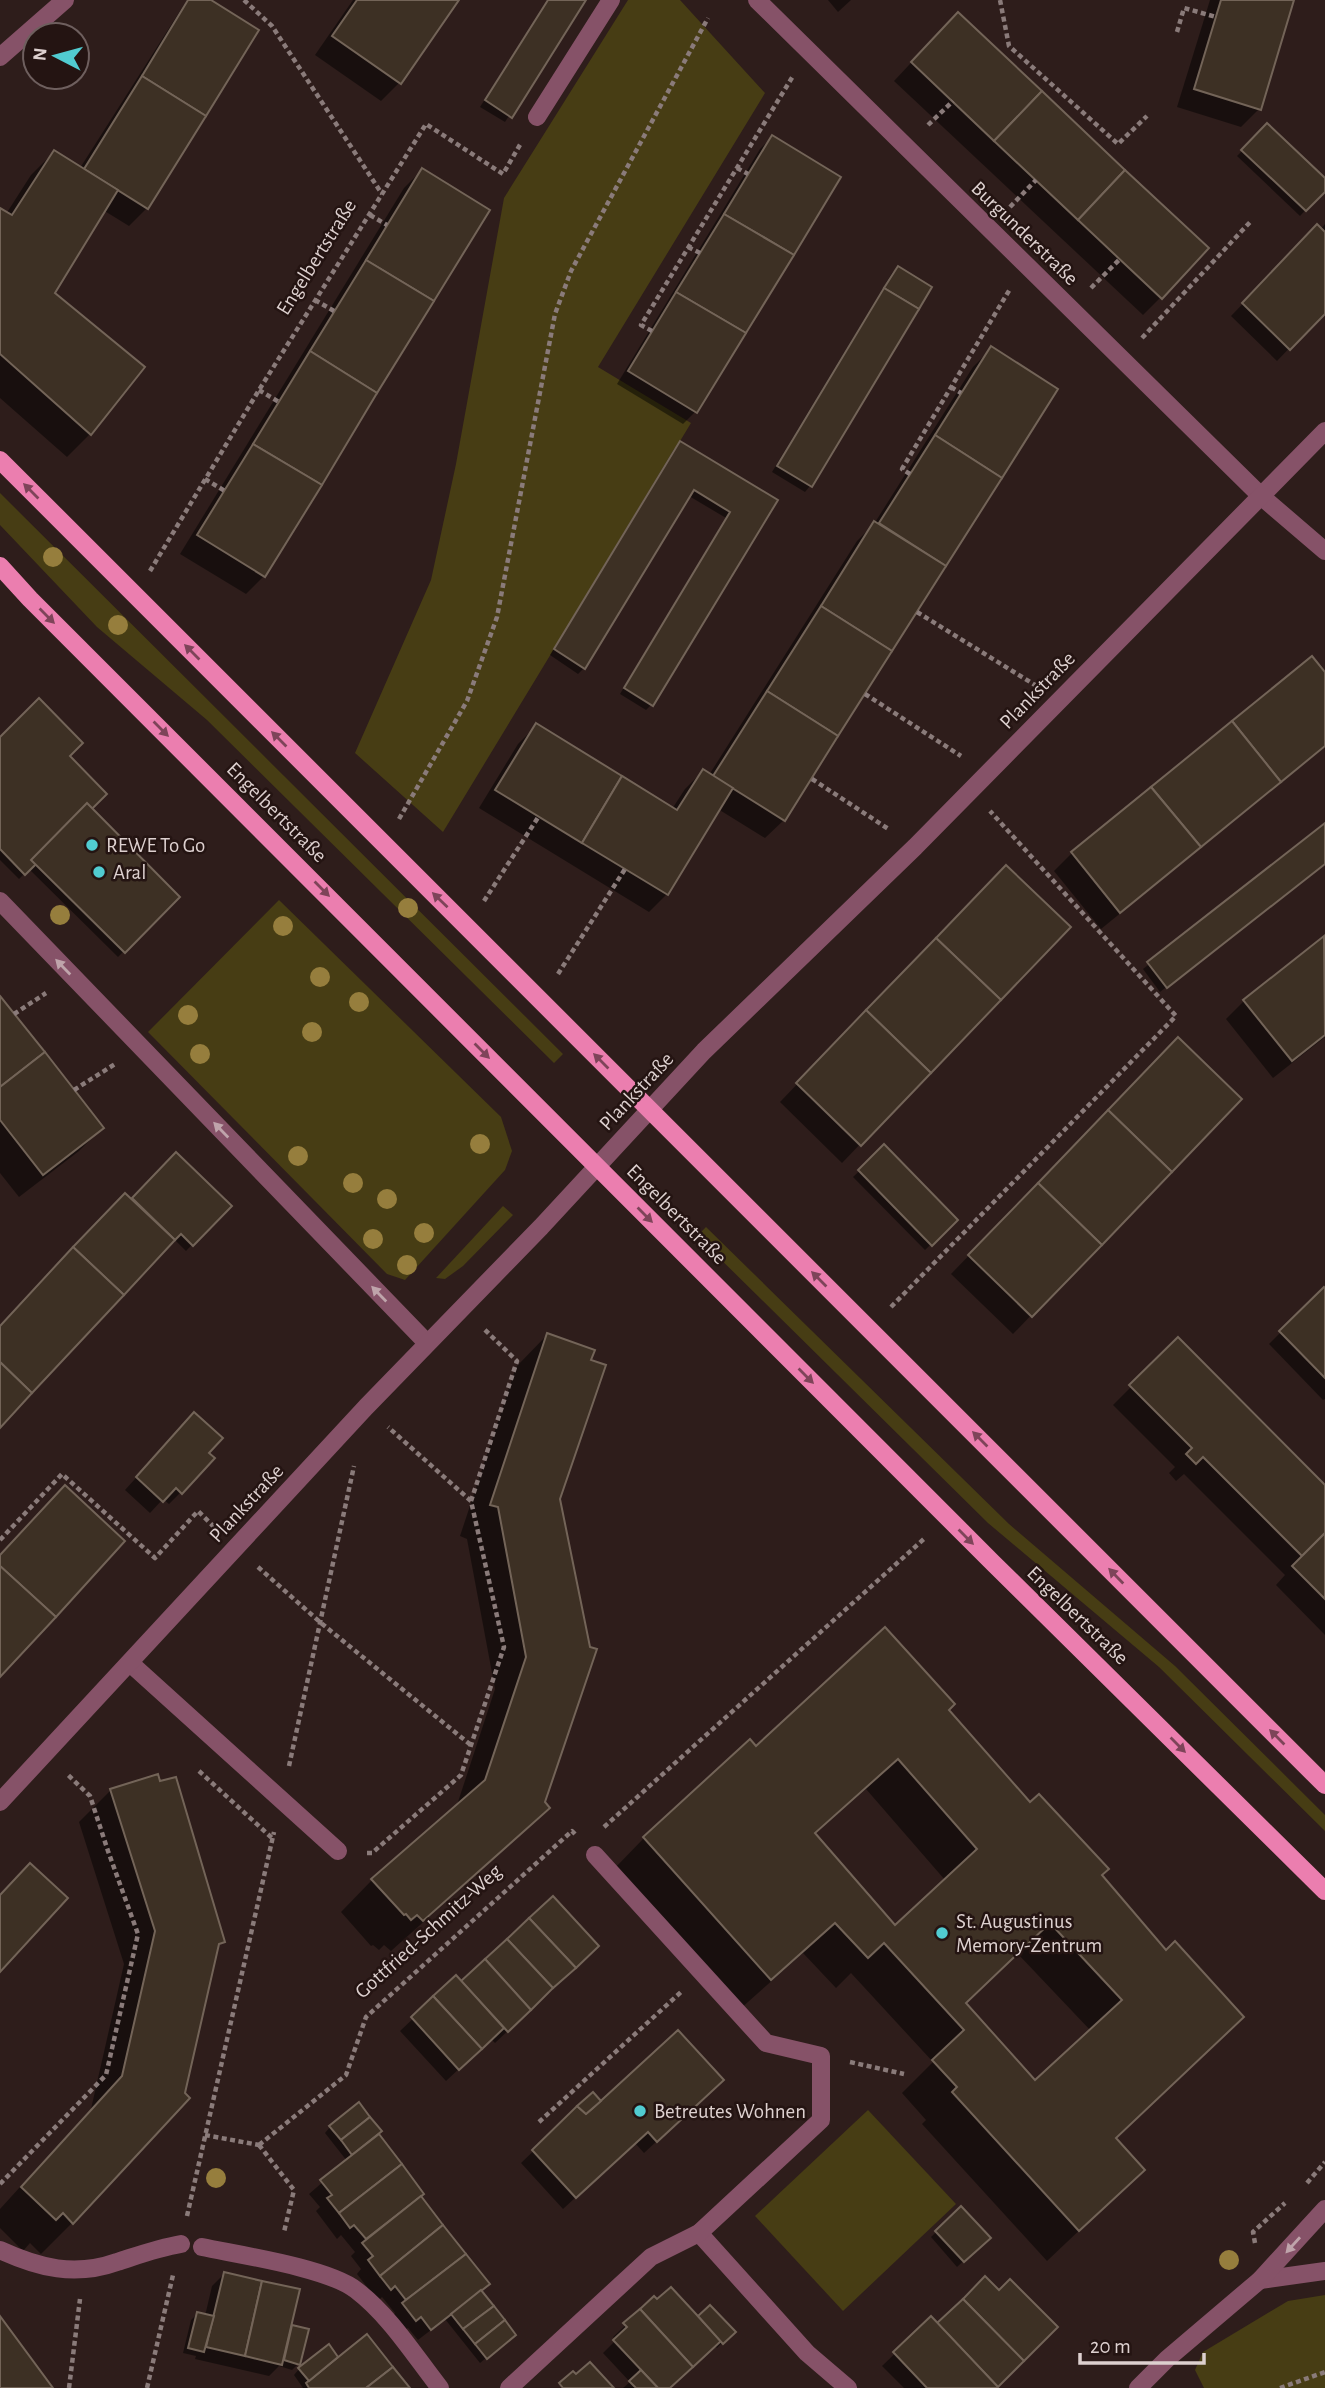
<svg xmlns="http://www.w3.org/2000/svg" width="1325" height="2388" font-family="'Alegreya Sans',sans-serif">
<rect width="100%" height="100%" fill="#2e1d1b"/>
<g fill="#473d14">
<polygon points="628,0 680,0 765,93 598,367 691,423 443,832 355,753 431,580 456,464 504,198"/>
<polygon points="0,493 563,1054 554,1063 207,720 97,627 0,525"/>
<polygon points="279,900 501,1117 512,1151 505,1170 405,1280 387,1274 148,1032"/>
<polygon points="503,1206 513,1215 463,1266 445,1279 436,1278"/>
<polygon points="706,1227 1009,1524 1175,1666 1325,1815 1325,1831 1159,1667 988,1523 697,1236"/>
<polygon points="868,2110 956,2204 843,2311 755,2216"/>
<polygon points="1325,2295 1325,2388 1204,2388 1195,2370 1203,2352 1288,2301"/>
</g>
<g fill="#0007" fill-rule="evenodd">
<polygon points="187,0 208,0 147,208 129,226 103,210 52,293 90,434 67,457 0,398 0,210 6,214 31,175 54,152 80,168"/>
<polygon points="353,0 457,0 399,83 381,101 315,55"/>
<polygon points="548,0 584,0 505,122 480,107"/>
<polygon points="828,0 851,0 838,12"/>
<polygon points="1210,0 1292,0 1259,109 1241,127 1177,107"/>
<polygon points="940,32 1161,297 1143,315 894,81"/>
<polygon points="1267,126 1325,181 1325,189 1300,216 1237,156"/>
<polygon points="772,137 838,178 695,412 683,424 617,384 760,149"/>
<polygon points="422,170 264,576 246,594 180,554 404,188"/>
<polygon points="1325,224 1325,311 1277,361 1231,316 1317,227 1320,230"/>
<polygon points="898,268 930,287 810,486 805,492 772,472 892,273"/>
<polygon points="991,349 1056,390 784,820 765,838 718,809 667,894 649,912 479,808 518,744 536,726 672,809 685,789 703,771 709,775 857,541 874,524 973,367"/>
<polygon points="680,443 775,500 652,704 646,710 620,694 726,518 689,496 584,668 578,674 550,655 674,449"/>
<polygon points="1325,675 1325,747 1101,929 1054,871 1072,853"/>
<polygon points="0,740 68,756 90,809 178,897 118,957 29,869 19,879 0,860"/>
<polygon points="1325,826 1325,864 1160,992 1143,969"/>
<polygon points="988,885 1069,927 842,1163 780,1102"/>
<polygon points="1325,937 1325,1037 1273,1078 1226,1019 1244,1001"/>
<polygon points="0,998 102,1128 79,1151 19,1197 0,1173"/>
<polygon points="1160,1058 1239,1099 1013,1334 951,1274"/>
<polygon points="884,1147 956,1220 925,1250 853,1177"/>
<polygon points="176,1154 229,1206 186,1251 174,1239 0,1426 0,1328"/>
<polygon points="1324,1289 1325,1399 1323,1400 1269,1344"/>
<polygon points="547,1335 558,1499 543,1803 548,1808 516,1839 391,1951 384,1945 379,1950 373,1945 371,1946 341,1912 372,1880 456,1808 495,1689 467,1539 460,1536 516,1367"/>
<polygon points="1178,1340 1325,1488 1325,1635 1276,1585 1285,1575 1184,1474 1176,1481 1169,1473 1175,1467 1113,1405"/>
<polygon points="182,1427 207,1453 181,1492 169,1504 163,1499 150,1513 125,1490"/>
<path d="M946,1710L1030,1804L1100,1875L1166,1952L1114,2139L1143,2170L1047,2261L922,2124L926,2120L902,2093L933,2062L851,1973L836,1988L803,1953L739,2010L613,1870L644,1838L756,1748ZM866,1789L945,1880L895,1927L814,1835ZM1017,1953L1091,2031L1035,2083L964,2004Z"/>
<polygon points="111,1790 223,1941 216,1949 72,2223 41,2254 30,2243 23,2251 0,2228 0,2209 91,2109 124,1964 79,1822"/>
<polygon points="584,1958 495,2043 491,2039 446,2081 400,2031 456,1978 461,1983"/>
<polygon points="710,2092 644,2153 635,2143 563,2209 521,2163 578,2108 600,2103"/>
<polygon points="330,2127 370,2140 419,2196 480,2291 508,2340 480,2363 445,2319 418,2340 408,2328 403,2331 392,2317 395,2313 382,2297 378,2301 357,2274 361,2269 351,2256 355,2252 341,2235 337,2239 316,2211 320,2207 309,2194 347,2161 325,2133"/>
<polygon points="961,2208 988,2238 957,2267 931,2237"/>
<polygon points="224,2274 289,2331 293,2327 298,2364 292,2370 279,2366 269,2376 195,2359 196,2356 183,2353 191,2320 197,2314 205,2316 212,2286"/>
<polygon points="654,2298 698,2319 710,2308 733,2332 717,2348 714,2345 669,2388 623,2388 630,2382 603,2353 616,2340 613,2337"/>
<polygon points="931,2319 994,2388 904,2388 882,2366"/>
<polygon points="331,2362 332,2364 408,2388 303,2388 294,2375 299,2369"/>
</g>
<g fill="#3d3024" stroke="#736458" stroke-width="2" fill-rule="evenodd">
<polygon points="188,0 211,0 259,30 206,116 142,76"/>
<polygon points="357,0 459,0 401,84 332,36"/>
<polygon points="548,0 586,0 512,118 485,100"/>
<polygon points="1221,0 1294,0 1261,110 1194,89"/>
<polygon points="958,12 1042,91 994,141 911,62"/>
<polygon points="142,76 206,116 148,209 84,169"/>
<polygon points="1042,91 1125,170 1078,220 994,141"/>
<polygon points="1267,123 1325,178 1325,192 1306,211 1241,150"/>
<polygon points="772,135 841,177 794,255 724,214"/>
<polygon points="54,150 118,190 55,293 145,367 91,435 0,354 0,208 12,215"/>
<polygon points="422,168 490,210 434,301 366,260"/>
<polygon points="1125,170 1209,248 1162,299 1078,220"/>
<polygon points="724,214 794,255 746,333 676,292"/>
<polygon points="1317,224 1325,232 1325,314 1290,350 1242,303"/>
<polygon points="366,260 434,301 377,393 310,351"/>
<polygon points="898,266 932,287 919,309 884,288"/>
<polygon points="884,288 919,309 812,487 777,466"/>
<polygon points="676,292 746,333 697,413 628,371"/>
<polygon points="991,346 1058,389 1002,478 935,435"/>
<polygon points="310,351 377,393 322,485 253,444"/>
<polygon points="935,435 1002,478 946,566 879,523"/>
<polygon points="680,441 778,500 653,706 624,688 730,512 694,490 585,669 554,649"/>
<polygon points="253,444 322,485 265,577 197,535"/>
<polygon points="874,521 946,566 892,651 821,606"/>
<polygon points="821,606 892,651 838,736 767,691"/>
<polygon points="1312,656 1325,672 1325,746 1281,782 1232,721"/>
<polygon points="767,691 838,736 785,821 713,776"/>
<polygon points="39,698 83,743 70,756 107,794 25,875 0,849 0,737"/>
<polygon points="1232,721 1281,782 1201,847 1151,787"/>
<polygon points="536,723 622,776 582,843 495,790"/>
<polygon points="703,769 733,788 668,895 582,843 622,776 677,810"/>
<polygon points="1151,787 1201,847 1120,913 1071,852"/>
<polygon points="87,803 180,897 125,953 31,860"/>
<polygon points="1325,823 1325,864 1167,988 1147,962"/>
<polygon points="1006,865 1071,927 1001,1000 936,938"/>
<polygon points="1324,936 1325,1035 1292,1061 1243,1000"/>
<polygon points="936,938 1001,1000 931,1073 866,1010"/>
<polygon points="0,996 45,1052 0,1087"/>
<polygon points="866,1010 931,1073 861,1146 796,1083"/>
<polygon points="1178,1037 1242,1099 1172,1172 1108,1110"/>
<polygon points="45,1052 104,1128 43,1175 0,1120 0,1087"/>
<polygon points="1108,1110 1172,1172 1102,1245 1038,1183"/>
<polygon points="884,1144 958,1220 932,1246 858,1170"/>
<polygon points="176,1152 232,1206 193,1246 181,1234 175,1240 132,1198"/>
<polygon points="1038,1183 1102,1245 1032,1317 968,1255"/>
<polygon points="125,1193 175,1240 124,1295 73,1247"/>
<polygon points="73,1247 124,1295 32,1393 0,1362 0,1326"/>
<polygon points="1324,1287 1325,1288 1325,1378 1279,1331"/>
<polygon points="547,1333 595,1350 591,1360 606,1365 560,1499 590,1647 597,1649 545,1802 550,1808 423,1921 417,1915 411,1920 406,1914 404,1915 371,1879 485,1780 526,1657 498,1507 490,1505"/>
<polygon points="1178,1337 1325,1485 1325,1533 1302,1556 1203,1457 1196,1464 1186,1454 1192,1448 1129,1385"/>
<polygon points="0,1362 32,1393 0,1428"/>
<polygon points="194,1412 223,1438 209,1453 215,1458 182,1494 176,1488 163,1502 136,1477"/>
<polygon points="65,1485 125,1541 56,1617 0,1566 0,1555"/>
<polygon points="1325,1533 1325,1599 1292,1566"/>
<polygon points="0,1566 56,1617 0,1677"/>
<path d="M885,1627L955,1704L949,1710L1030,1802L1039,1794L1109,1869L1102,1875L1166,1950L1175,1941L1244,2017L1116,2138L1145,2170L1079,2231L952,2092L957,2087L932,2060L964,2030L884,1943L868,1958L835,1923L771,1980L643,1837L750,1739L756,1746ZM898,1759L977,1849L895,1925L815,1833ZM1050,1923L1122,2000L1035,2080L966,2003Z"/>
<polygon points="158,1774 160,1781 176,1777 225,1942 219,1944 185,2093 190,2098 73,2224 63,2213 56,2220 21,2187 122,2076 155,1931 110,1789"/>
<polygon points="30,1863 68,1898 0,1972 0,1895"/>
<polygon points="553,1896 599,1946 576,1968 529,1918"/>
<polygon points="529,1918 576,1968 553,1988 507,1939"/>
<polygon points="507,1939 553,1988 531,2010 485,1959"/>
<polygon points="485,1959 531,2010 508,2032 461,1981"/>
<polygon points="456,1975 504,2028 482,2049 433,1996"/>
<polygon points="433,1996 482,2049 459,2070 411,2017"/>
<polygon points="678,2030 724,2080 657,2142 648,2132 576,2198 532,2150 577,2106 586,2114 593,2108"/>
<polygon points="593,2092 601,2101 586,2114 577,2106"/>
<polygon points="359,2102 370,2117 341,2140 329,2126"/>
<polygon points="370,2117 382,2131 352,2155 341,2140"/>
<polygon points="379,2134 402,2164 339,2213 327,2198 332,2195 320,2180"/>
<polygon points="402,2164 424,2194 366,2239 354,2225 350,2228 339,2213"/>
<polygon points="421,2196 443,2225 380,2276 368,2260 373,2256 362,2243"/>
<polygon points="961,2206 991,2238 964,2262 935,2231"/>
<polygon points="443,2225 466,2254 406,2300 395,2286 391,2290 380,2276"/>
<polygon points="466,2254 490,2284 431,2330 421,2317 416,2321 402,2303"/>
<polygon points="224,2272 262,2281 245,2356 206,2347"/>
<polygon points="985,2276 999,2290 1010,2279 1058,2327 1024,2361 963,2299"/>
<polygon points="262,2281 300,2289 282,2365 245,2356"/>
<polygon points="671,2287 721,2341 693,2367 640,2309 654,2296 657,2299"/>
<polygon points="481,2290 494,2306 463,2329 451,2314"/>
<polygon points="963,2299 1024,2361 998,2387 937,2323"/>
<polygon points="710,2305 736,2332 723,2344 698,2316"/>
<polygon points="494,2306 505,2320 475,2344 463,2329"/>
<polygon points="640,2309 693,2367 670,2388 658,2388 613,2340 627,2327 623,2323"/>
<polygon points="197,2312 214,2316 204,2352 188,2348"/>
<polygon points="0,2316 53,2388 0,2388"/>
<polygon points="931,2316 998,2387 997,2388 927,2388 893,2352"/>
<polygon points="505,2320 516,2335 487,2359 475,2344"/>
<polygon points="292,2325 309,2329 300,2365 284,2360"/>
<polygon points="367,2334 393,2367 366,2388 309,2388 306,2383"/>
<polygon points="329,2344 338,2357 309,2381 298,2368"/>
<polygon points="590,2362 614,2388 563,2388 559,2383 573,2371 576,2374"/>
<polygon points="393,2367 410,2388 366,2388"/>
<polygon points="641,2370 658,2388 636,2388 629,2381"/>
</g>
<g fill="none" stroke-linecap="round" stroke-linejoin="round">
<g stroke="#8a7b7a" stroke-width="4.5" stroke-dasharray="5 3.5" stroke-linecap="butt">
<polyline points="244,0 272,26 382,194"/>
<polyline points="1000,0 1009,46 1118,144 1147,116"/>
<polyline points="1177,32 1184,8 1216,17"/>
<polyline points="928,125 953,101"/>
<polyline points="737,168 748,174"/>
<polyline points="1010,207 1036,180"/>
<polyline points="370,215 387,225"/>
<polyline points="688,247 700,253"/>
<polyline points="1091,288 1120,259"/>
<polyline points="315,300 334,311"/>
<polyline points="652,331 641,325 793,76"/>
<polyline points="1142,338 1252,220"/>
<polyline points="951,387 961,393"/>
<polyline points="259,390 279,402"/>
<polyline points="910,474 902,469 1010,289"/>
<polyline points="205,479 225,491"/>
<polyline points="150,571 259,390 426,124 503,174 521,143"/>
<polyline points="917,612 1035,685"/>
<polyline points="865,694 961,756"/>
<polyline points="812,779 890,830"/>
<polyline points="399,819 467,701 497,617 555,314 571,271 708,18"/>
<polyline points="484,901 539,816"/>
<polyline points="558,974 625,869"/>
<polyline points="14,1014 46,993"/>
<polyline points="74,1090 115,1064"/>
<polyline points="891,1307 1176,1016 990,811"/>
<polyline points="471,1501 517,1361 483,1328"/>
<polyline points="0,1540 62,1474 155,1558 198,1511 215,1528"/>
<polyline points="258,1567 321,1623 472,1746"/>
<polyline points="289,1766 354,1466"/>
<polyline points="199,1771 272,1838"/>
<polyline points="604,1827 925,1538"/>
<polyline points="367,1853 372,1853 461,1775 504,1647 471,1501 388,1427"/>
<polyline points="850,2062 904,2074"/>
<polyline points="539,2122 681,1992"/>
<polyline points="205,2135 259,2145"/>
<polyline points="259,2145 346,2075 366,2017 572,1831 575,1834"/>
<polyline points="259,2145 294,2190 284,2232"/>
<polyline points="1307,2183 1325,2162"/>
<polyline points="0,2184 106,2075 138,1934 108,1851 90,1796 67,1774"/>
<polyline points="187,2216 274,1832"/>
<polyline points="1255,2243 1253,2232 1285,2203"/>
<polyline points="69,2388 80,2299"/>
<polyline points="147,2388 173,2275"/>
<polyline points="1280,2388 1325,2372"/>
</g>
<g stroke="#865268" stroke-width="18">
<polyline points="757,0 1262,497 1325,551"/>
<polyline points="0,57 65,0"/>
<polyline points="537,117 611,0"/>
<polyline points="0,901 427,1343"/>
<polyline points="130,1663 338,1851"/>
<polyline points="0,1802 366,1407 541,1227 704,1051 915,847 1325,431"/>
<polyline points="699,2233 807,2353 848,2388"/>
<path d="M202,2247C240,2255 328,2268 356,2290C390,2316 414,2355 440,2388"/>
<path d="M0,2250C39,2268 75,2277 117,2262C139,2255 158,2248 181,2244"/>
<polyline points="1260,2280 1325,2271"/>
<polyline points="509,2388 651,2257 699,2233 821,2120 821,2056 766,2043 595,1855"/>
<polyline points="1138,2388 1167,2359 1260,2280 1325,2209"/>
</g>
<g stroke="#eb7eaf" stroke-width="18">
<polyline points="0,460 1325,1785"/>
<polyline points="0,566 30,599 993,1563 1325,1891"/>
</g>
</g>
<g fill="#967e3d">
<circle cx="53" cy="557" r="10"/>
<circle cx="118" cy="625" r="10"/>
<circle cx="408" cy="908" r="10"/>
<circle cx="60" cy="915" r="10"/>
<circle cx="283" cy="926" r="10"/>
<circle cx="320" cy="977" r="10"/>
<circle cx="359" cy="1002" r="10"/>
<circle cx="188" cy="1015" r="10"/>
<circle cx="312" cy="1032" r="10"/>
<circle cx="200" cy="1054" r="10"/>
<circle cx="480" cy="1144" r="10"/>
<circle cx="298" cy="1156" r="10"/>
<circle cx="353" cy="1183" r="10"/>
<circle cx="387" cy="1199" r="10"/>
<circle cx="424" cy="1233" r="10"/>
<circle cx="373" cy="1239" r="10"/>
<circle cx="407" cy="1265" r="10"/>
<circle cx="216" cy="2178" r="10"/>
<circle cx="1229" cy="2260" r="10"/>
</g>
<defs><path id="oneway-solid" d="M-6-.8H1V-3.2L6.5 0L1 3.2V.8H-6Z" transform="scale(1.75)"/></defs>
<g fill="#7e4459">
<use href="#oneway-solid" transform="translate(31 491) rotate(-135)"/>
<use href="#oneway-solid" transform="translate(47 616) rotate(45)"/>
<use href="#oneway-solid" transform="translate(192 652) rotate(-135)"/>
<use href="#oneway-solid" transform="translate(161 729) rotate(45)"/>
<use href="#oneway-solid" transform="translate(279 739) rotate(-135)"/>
<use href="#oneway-solid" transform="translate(322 889) rotate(45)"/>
<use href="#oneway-solid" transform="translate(440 900) rotate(-136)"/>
<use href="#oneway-solid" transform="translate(482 1051) rotate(45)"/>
<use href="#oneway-solid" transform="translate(601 1061) rotate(-135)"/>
<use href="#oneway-solid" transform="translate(645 1215) rotate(45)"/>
<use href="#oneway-solid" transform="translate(819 1279) rotate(-135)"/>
<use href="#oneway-solid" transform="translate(806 1376) rotate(45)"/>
<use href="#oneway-solid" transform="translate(980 1439) rotate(-135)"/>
<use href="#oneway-solid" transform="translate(966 1537) rotate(45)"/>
<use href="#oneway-solid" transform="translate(1116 1576) rotate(-134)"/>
<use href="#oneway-solid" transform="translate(1277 1737) rotate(-135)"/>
<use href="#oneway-solid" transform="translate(1178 1745) rotate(45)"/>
</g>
<g fill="#bfa4ab">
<use href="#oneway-solid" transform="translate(63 967) rotate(-134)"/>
<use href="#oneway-solid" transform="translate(221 1130) rotate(-134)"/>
<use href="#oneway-solid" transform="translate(379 1294) rotate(-134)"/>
<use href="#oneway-solid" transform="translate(1293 2245) rotate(132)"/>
</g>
<g fill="#51ccd1" stroke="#241412" stroke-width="2.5">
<circle cx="92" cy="845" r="7"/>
<circle cx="99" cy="872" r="7"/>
<circle cx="942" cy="1933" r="7"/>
<circle cx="640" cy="2111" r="7"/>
</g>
<g text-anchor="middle" stroke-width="5" stroke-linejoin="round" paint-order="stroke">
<g font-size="21" fill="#ddd0cf" stroke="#241412">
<text transform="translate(1025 233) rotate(44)" y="7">Burgunderstraße</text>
<text transform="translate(316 257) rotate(-58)" y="7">Engelbertstraße</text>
<text transform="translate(1037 690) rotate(-46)" y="7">Plankstraße</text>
<text transform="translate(277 812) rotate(45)" y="7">Engelbertstraße</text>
<text transform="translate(636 1091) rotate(-47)" y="7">Plankstraße</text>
<text transform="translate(677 1214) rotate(45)" y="7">Engelbertstraße</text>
<text transform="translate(246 1503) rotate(-47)" y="7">Plankstraße</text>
<text transform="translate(1078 1615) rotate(44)" y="7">Engelbertstraße</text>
<text transform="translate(428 1931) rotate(-42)" y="7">Gottfried-Schmitz-Weg</text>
</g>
<g font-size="21" fill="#ddd0cf" stroke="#241412" text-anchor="start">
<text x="106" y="852">REWE To Go</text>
<text x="113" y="879">Aral</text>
<text x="956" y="1928">St. Augustinus<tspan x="956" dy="24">Memory-Zentrum</tspan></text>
<text x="654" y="2118">Betreutes Wohnen</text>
</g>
</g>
<g transform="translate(56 56) rotate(276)"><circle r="33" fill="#241412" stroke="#6e5f5e" stroke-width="2"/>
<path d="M0-5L12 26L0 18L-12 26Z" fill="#51ccd1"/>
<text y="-10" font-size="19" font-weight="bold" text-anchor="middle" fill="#ddd0cf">N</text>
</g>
<path d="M1080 2353v10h124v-10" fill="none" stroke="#ddd0cf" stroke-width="3.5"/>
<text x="1090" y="2353" font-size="21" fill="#ddd0cf" stroke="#241412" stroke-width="5" paint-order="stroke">20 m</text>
</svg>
